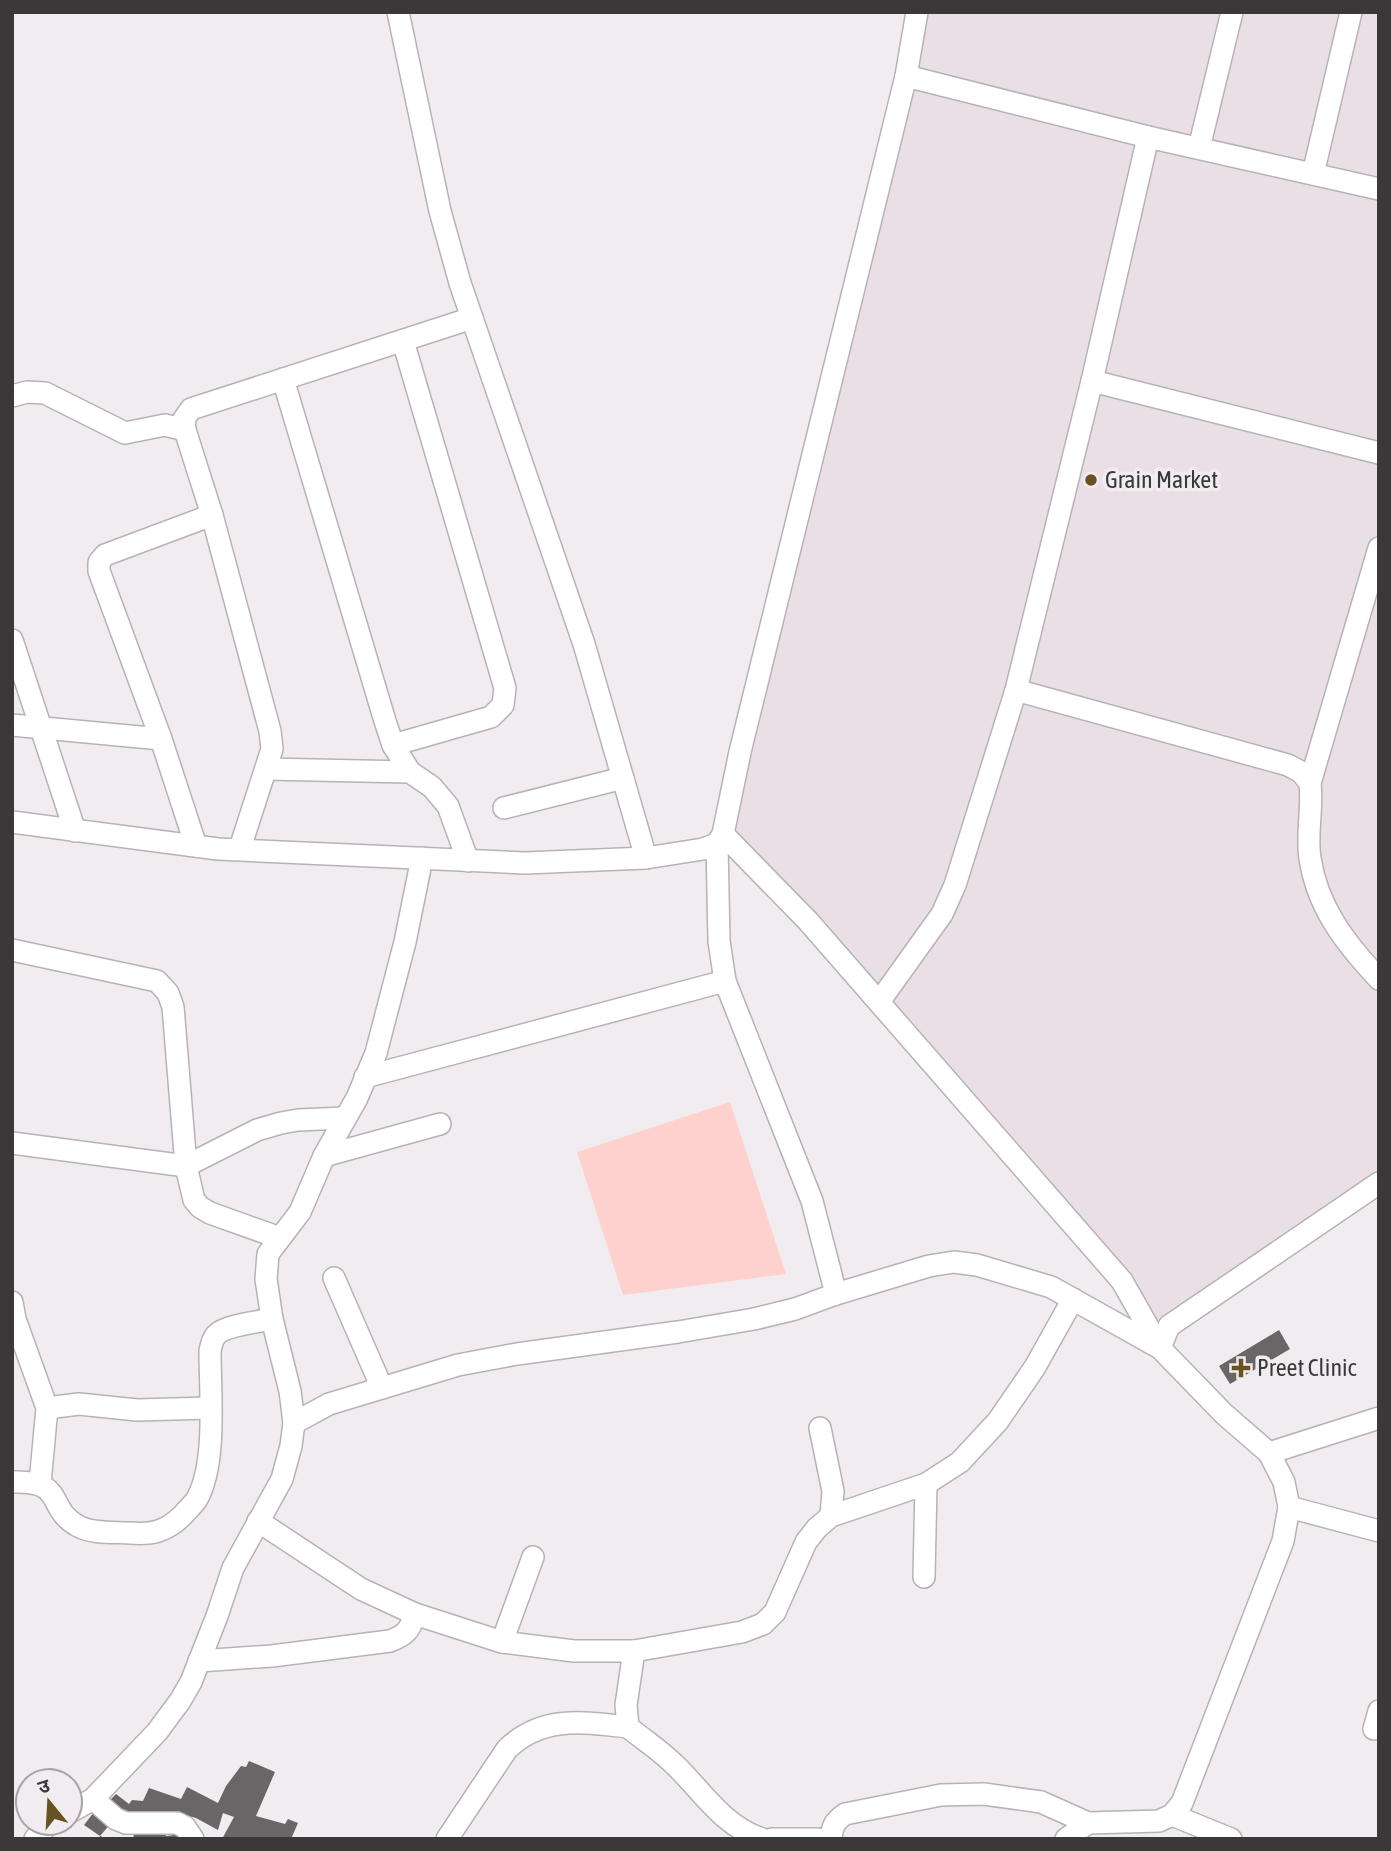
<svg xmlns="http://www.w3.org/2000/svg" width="1391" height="1851" font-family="'Asap Condensed','Noto Sans Devanagari',sans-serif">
<rect width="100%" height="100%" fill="#f1ecef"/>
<polygon fill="#ebdfe6" points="915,12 1379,12 1379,1175 1158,1321 1127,1279 891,1000 721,829"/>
<polygon fill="#fed1cf" points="730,1102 786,1274 623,1295 577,1152"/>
<g fill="#6a6566">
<polygon points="1279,1330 1290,1349 1230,1384 1219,1366"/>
<polygon points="249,1761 275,1772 256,1816 285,1824 288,1819 298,1823 291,1839 222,1839 234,1817 223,1813 218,1830 196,1818 181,1814 125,1812 110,1800 116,1794 129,1804 132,1800 143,1801 149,1788 181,1799 187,1787 218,1803 226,1786 241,1766 246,1767"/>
<polygon points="94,1812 112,1822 100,1836 108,1839 99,1839 100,1836 84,1825"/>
<polygon points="164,1831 166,1836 181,1834 182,1839 134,1839 133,1833"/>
</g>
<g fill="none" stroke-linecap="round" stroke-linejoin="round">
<g stroke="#b7b2b5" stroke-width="24">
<g id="minor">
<polyline points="398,12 440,211 460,283 584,644 646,858"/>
<polyline points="1148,137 1379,189"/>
<polyline points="1199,148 1232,12"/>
<polyline points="1313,174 1351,12"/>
<polyline points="283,379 385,721 393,745 410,772"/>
<polyline points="1092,381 1379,453"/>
<polyline points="12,396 27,392 45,393 125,433 165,425 185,430"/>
<polyline points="12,640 75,831"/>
<path d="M1016,690L1288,765L1301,772L1310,783C1313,808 1306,834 1310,858C1317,907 1346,944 1379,979"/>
<polyline points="12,725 161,739"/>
<polyline points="393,745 491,717 503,705 505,688 403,341"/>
<polyline points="266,769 410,772 432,787 448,806 468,861"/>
<polyline points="1310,783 1379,548"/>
<polyline points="504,808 623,778"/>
<polyline points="12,822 218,849 525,863 646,858 703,849 717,844 723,834 740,752 906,76 917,12"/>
<polyline points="723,834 808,921 1122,1281 1160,1348 1224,1414 1269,1453 1284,1482 1289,1507 1283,1541 1182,1803 1172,1815 1159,1821 1088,1823 1066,1839"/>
<polyline points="717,844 719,941 725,981 812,1201 836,1294"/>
<polyline points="196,846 161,739 99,571 99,562 105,555 212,515"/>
<polyline points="240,848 272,749 270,731 212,515 185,430 184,419 191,409 472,318"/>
<polyline points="12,950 157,981 168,993 173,1007 186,1166 194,1200 200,1207 210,1213 280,1238"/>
<polyline points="879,1002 942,914 955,885 1016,690 1092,381 1148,137 906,76"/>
<polyline points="365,1077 725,981"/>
<polyline points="12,1143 186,1166 257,1130 281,1123 298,1120 345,1118"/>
<polyline points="324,1156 440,1124"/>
<polyline points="334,1278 382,1388"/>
<polyline points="12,1302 15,1319 47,1408 40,1483"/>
<polyline points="47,1408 79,1404 137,1410 209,1408"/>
<polyline points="294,1423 329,1404 458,1365 517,1354 678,1332 754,1319 795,1309 836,1294 929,1266 954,1262 977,1265 1051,1287 1160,1348 1169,1326 1379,1183"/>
<polyline points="820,1428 833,1491 831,1516"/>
<polyline points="1269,1453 1379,1418"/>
<path d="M12,1482C67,1480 45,1508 78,1526C93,1534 114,1532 130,1533C153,1535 167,1531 183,1515C187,1510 193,1505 197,1499C217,1463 210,1393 210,1351C211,1346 212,1340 216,1335C225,1325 258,1322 272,1319"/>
<polyline points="1289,1507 1379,1531"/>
<polyline points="258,1521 361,1589 415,1614 502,1642 574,1651 634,1651 742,1632 763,1624 775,1612 806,1542 817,1528 831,1516 926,1484 960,1462 998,1421 1035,1367 1073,1299"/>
<polyline points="924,1577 926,1484"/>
<polyline points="502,1642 533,1557"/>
<path d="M634,1651L626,1705L628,1727C644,1740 661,1751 675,1765C703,1792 723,1826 762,1839"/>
<path d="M199,1661L272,1656L390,1641C406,1635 410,1630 415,1614"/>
<polyline points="1374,1729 1379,1711"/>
<polyline points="93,1799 116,1819 126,1823 177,1823 185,1827 193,1839"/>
<polyline points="70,1812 93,1799 157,1732 180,1701 191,1682 217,1616 233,1568 282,1479 291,1446 294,1423 290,1391 272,1319 266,1279 268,1254 300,1212 324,1156 357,1098 376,1053 405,942 422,858"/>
<polyline points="1172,1815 1231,1839"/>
<polyline points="35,1839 49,1823"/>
<path d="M447,1839L507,1749C542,1715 584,1722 628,1727"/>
<polyline points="772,1839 818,1839"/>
<path d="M831,1839C832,1826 835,1821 845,1814L941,1795L984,1794L1041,1802L1088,1823"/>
</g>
</g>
<use href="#minor" stroke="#fff" stroke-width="21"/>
</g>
<g fill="#685222" stroke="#f1ecef" stroke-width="2.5">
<circle cx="1091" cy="480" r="7"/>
<path d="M1237.5 1357.5h7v7h7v7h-7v7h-7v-7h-7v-7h7z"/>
</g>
<g text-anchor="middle" stroke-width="7" stroke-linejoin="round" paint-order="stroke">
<g font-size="24" fill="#3a3839" stroke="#f1ecef" text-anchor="start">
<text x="1105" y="488">Grain Market</text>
<text x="1257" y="1376">Preet Clinic</text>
</g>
</g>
<rect width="1391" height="1851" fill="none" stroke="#3a3839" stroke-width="28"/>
<g transform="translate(49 1802) rotate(342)"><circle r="33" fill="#f1ecef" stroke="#a8a4a6" stroke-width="2"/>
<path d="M0-5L12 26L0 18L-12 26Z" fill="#685222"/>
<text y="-10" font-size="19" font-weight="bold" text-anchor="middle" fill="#3a3839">उ</text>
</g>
</svg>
